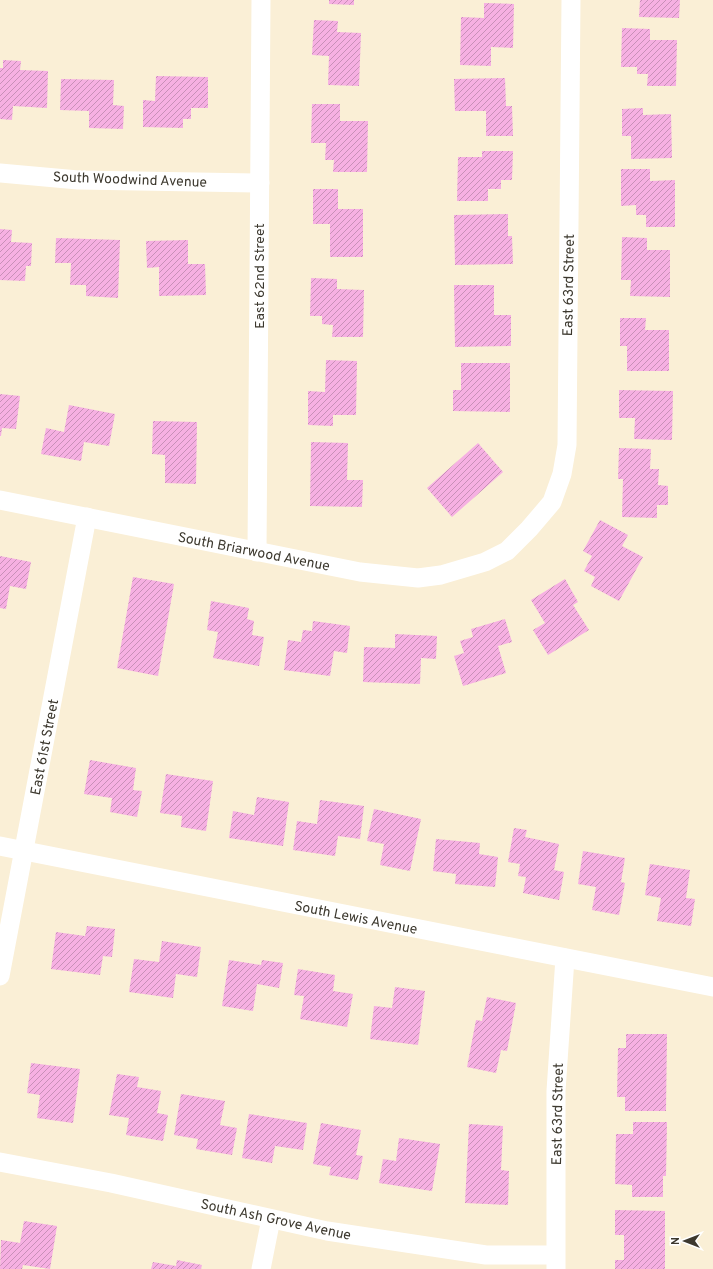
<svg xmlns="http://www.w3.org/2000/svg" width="713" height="1269" font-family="Overpass,sans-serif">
<defs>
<pattern id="building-hatch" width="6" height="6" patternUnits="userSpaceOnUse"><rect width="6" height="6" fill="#f6b0e2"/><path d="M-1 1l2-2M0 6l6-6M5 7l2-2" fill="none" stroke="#c890b8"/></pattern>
</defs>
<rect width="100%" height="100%" fill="#faefd6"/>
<g fill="url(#building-hatch)">
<polygon points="329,0 354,0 354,5 329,4"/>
<polygon points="640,0 680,0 679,18 639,17"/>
<polygon points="484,3 514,4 513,48 491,47 491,66 460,65 461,17 484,18"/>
<polygon points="314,20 338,21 337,32 361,33 359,86 328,85 329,56 312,55"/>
<polygon points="622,28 650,29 650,40 677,40 676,86 647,86 648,74 637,74 637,67 621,67"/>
<polygon points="3,60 21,61 20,70 48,71 47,108 13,106 12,120 0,119 0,68 3,68"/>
<polygon points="156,76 208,77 208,108 191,108 191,119 183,119 183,128 143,127 143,100 155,101"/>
<polygon points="505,78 506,106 512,106 513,136 486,136 486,111 455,111 454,79"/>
<polygon points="61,79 114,80 113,105 124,106 123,129 89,128 89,111 60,110"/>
<polygon points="312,104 340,104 340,121 368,121 367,172 333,172 334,160 325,160 326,143 311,143"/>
<polygon points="643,108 643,115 671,114 672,158 631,159 631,136 622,136 622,109"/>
<polygon points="482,151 513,151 512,180 501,180 501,189 488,189 488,201 457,201 458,157 482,157"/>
<polygon points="621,169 650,169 650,181 675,180 675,227 646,227 646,215 636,215 636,205 621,206"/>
<polygon points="313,189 338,189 338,209 363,209 363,257 330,257 330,224 313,224"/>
<polygon points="508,214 508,236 512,236 513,264 455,265 454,215"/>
<polygon points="0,229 12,230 11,242 32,243 31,266 26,266 25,281 0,280"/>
<polygon points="622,237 647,238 647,250 670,250 670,297 630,296 631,280 621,280"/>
<polygon points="56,238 120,240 118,298 86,296 86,285 70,285 71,263 55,263"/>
<polygon points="188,240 188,264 205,264 206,295 159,296 159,267 147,268 146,241"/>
<polygon points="311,278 337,279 337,289 364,290 363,337 332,337 333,325 322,324 322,316 310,316"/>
<polygon points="454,285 494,285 494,315 511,315 511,346 455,347"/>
<polygon points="620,318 646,318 645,330 669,330 669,371 627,371 627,346 620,346"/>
<polygon points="326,360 357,361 356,415 333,415 333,426 308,425 308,391 325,392"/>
<polygon points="461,363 510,363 510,412 453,411 453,390 461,390"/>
<polygon points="619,390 673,391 672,440 634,439 635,418 619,418"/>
<polygon points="0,394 20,396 16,429 2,428 1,436 0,436"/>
<polygon points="69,405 115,414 109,446 84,442 81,461 41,454 46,428 64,432"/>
<polygon points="153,421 197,422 196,484 165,483 165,455 152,454"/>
<polygon points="311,442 348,443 347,480 363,480 362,507 310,506"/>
<polygon points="478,443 503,472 452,517 427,488"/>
<polygon points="619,448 651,449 650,469 659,469 658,485 668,486 668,505 657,505 657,518 622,517 623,479 618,479"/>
<polygon points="600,520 628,535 622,546 643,557 619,601 591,586 595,577 584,571 592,556 583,551"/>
<polygon points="0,556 31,562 26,589 10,586 6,609 0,608"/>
<polygon points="133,577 174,584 158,676 117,668"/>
<polygon points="565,579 578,602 573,605 589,630 548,655 533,630 545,623 531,600"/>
<polygon points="211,601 249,608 247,619 254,621 252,635 264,637 259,666 213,658 218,632 207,630"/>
<polygon points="505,619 512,642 498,646 506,673 463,686 454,656 464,653 460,641 473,637 471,629"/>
<polygon points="313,621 350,626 347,653 334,651 330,676 284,670 288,640 301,642 303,630 312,631"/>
<polygon points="395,634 437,636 436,659 421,658 420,684 363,682 364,647 395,648"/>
<polygon points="90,760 136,768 133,790 142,791 137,817 110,812 112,798 84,794"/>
<polygon points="166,774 213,781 206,831 181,827 182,816 160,813"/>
<polygon points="257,797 289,802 283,846 229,838 233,811 254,815"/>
<polygon points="320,800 364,806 360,839 338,836 335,856 293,850 297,821 317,824"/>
<polygon points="374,809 421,819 410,871 380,865 384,844 367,841"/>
<polygon points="514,828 527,830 525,837 559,844 554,870 564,872 559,900 523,893 526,877 518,876 520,864 508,862"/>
<polygon points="436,839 480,843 479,854 498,857 495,887 455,884 456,874 433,871"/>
<polygon points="583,851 625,858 621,882 625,883 619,915 592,910 596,887 578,884"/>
<polygon points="650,864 690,870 686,898 695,899 691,926 657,921 661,898 645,895"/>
<polygon points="87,926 115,929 112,957 103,956 100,975 51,969 56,932 85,936"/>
<polygon points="162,941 201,947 197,977 176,974 173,998 129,992 134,959 159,962"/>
<polygon points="229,960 261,965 262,960 283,963 279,988 257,984 253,1011 222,1006"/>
<polygon points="298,969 335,975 333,991 353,994 347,1027 300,1019 304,996 294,995"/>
<polygon points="395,987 425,991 418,1045 370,1039 374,1006 392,1008"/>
<polygon points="487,997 516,1003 507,1051 501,1050 496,1073 467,1067 476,1020 482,1021"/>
<polygon points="626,1034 667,1034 666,1111 625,1111 625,1097 617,1097 618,1048 626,1048"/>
<polygon points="31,1063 80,1069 73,1123 37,1118 40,1095 27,1093"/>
<polygon points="117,1074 139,1077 137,1087 161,1091 157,1113 168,1115 163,1141 126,1135 129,1118 109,1115"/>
<polygon points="181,1094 225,1101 220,1125 237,1128 232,1155 196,1149 198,1139 174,1135"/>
<polygon points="249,1114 307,1123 303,1150 275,1146 272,1163 242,1158"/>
<polygon points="633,1122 667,1122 666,1176 663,1176 663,1197 632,1197 632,1185 615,1184 616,1134 633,1134"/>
<polygon points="321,1123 361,1130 356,1155 363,1156 358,1180 329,1175 331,1167 313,1164"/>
<polygon points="469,1124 503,1126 501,1170 509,1171 508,1205 465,1203"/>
<polygon points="399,1138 440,1144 432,1191 379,1183 383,1159 396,1161"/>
<polygon points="615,1210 665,1211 665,1269 615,1269 615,1260 624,1260 624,1235 615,1235"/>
<polygon points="24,1221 57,1226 50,1269 23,1265 22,1269 0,1269 1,1240 20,1243"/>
<polygon points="177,1260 202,1265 201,1269 151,1269 153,1262 176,1266"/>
</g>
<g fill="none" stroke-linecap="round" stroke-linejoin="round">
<g stroke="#fff" stroke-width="19">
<polyline points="0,173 78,180 260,183"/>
<polyline points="0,500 360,572 418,578 441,575 485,562 507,551 529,529 552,502 562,474 567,445 571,0"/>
<polyline points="257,552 261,0"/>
<polyline points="0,846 713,987"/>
<polyline points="0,976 87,517"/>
<polyline points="0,1162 111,1183 327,1231 486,1255 555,1255"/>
<polyline points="261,1269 271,1219"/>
<polyline points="556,1269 556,1091 565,958"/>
</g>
</g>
<g text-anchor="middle" stroke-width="4" stroke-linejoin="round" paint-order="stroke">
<g font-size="14" fill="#3c382e" stroke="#fff">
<text transform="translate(130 179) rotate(2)" y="5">South Woodwind Avenue</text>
<text transform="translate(259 276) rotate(-90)" y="5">East 62nd Street</text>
<text transform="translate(568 285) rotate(-89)" y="5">East 63rd Street</text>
<text transform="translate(254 551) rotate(11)" y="5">South Briarwood Avenue</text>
<text transform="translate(44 747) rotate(-79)" y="5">East 61st Street</text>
<text transform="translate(356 917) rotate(11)" y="5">South Lewis Avenue</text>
<text transform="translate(557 1114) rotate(-89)" y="5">East 63rd Street</text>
<text transform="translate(276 1219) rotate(12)" y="5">South Ash Grove Avenue</text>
</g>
</g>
<g transform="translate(685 1241) rotate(270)" stroke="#ffffff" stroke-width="3" paint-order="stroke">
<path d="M0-3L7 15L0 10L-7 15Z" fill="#3c382e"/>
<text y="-6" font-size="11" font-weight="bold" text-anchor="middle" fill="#3c382e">N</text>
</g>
</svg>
